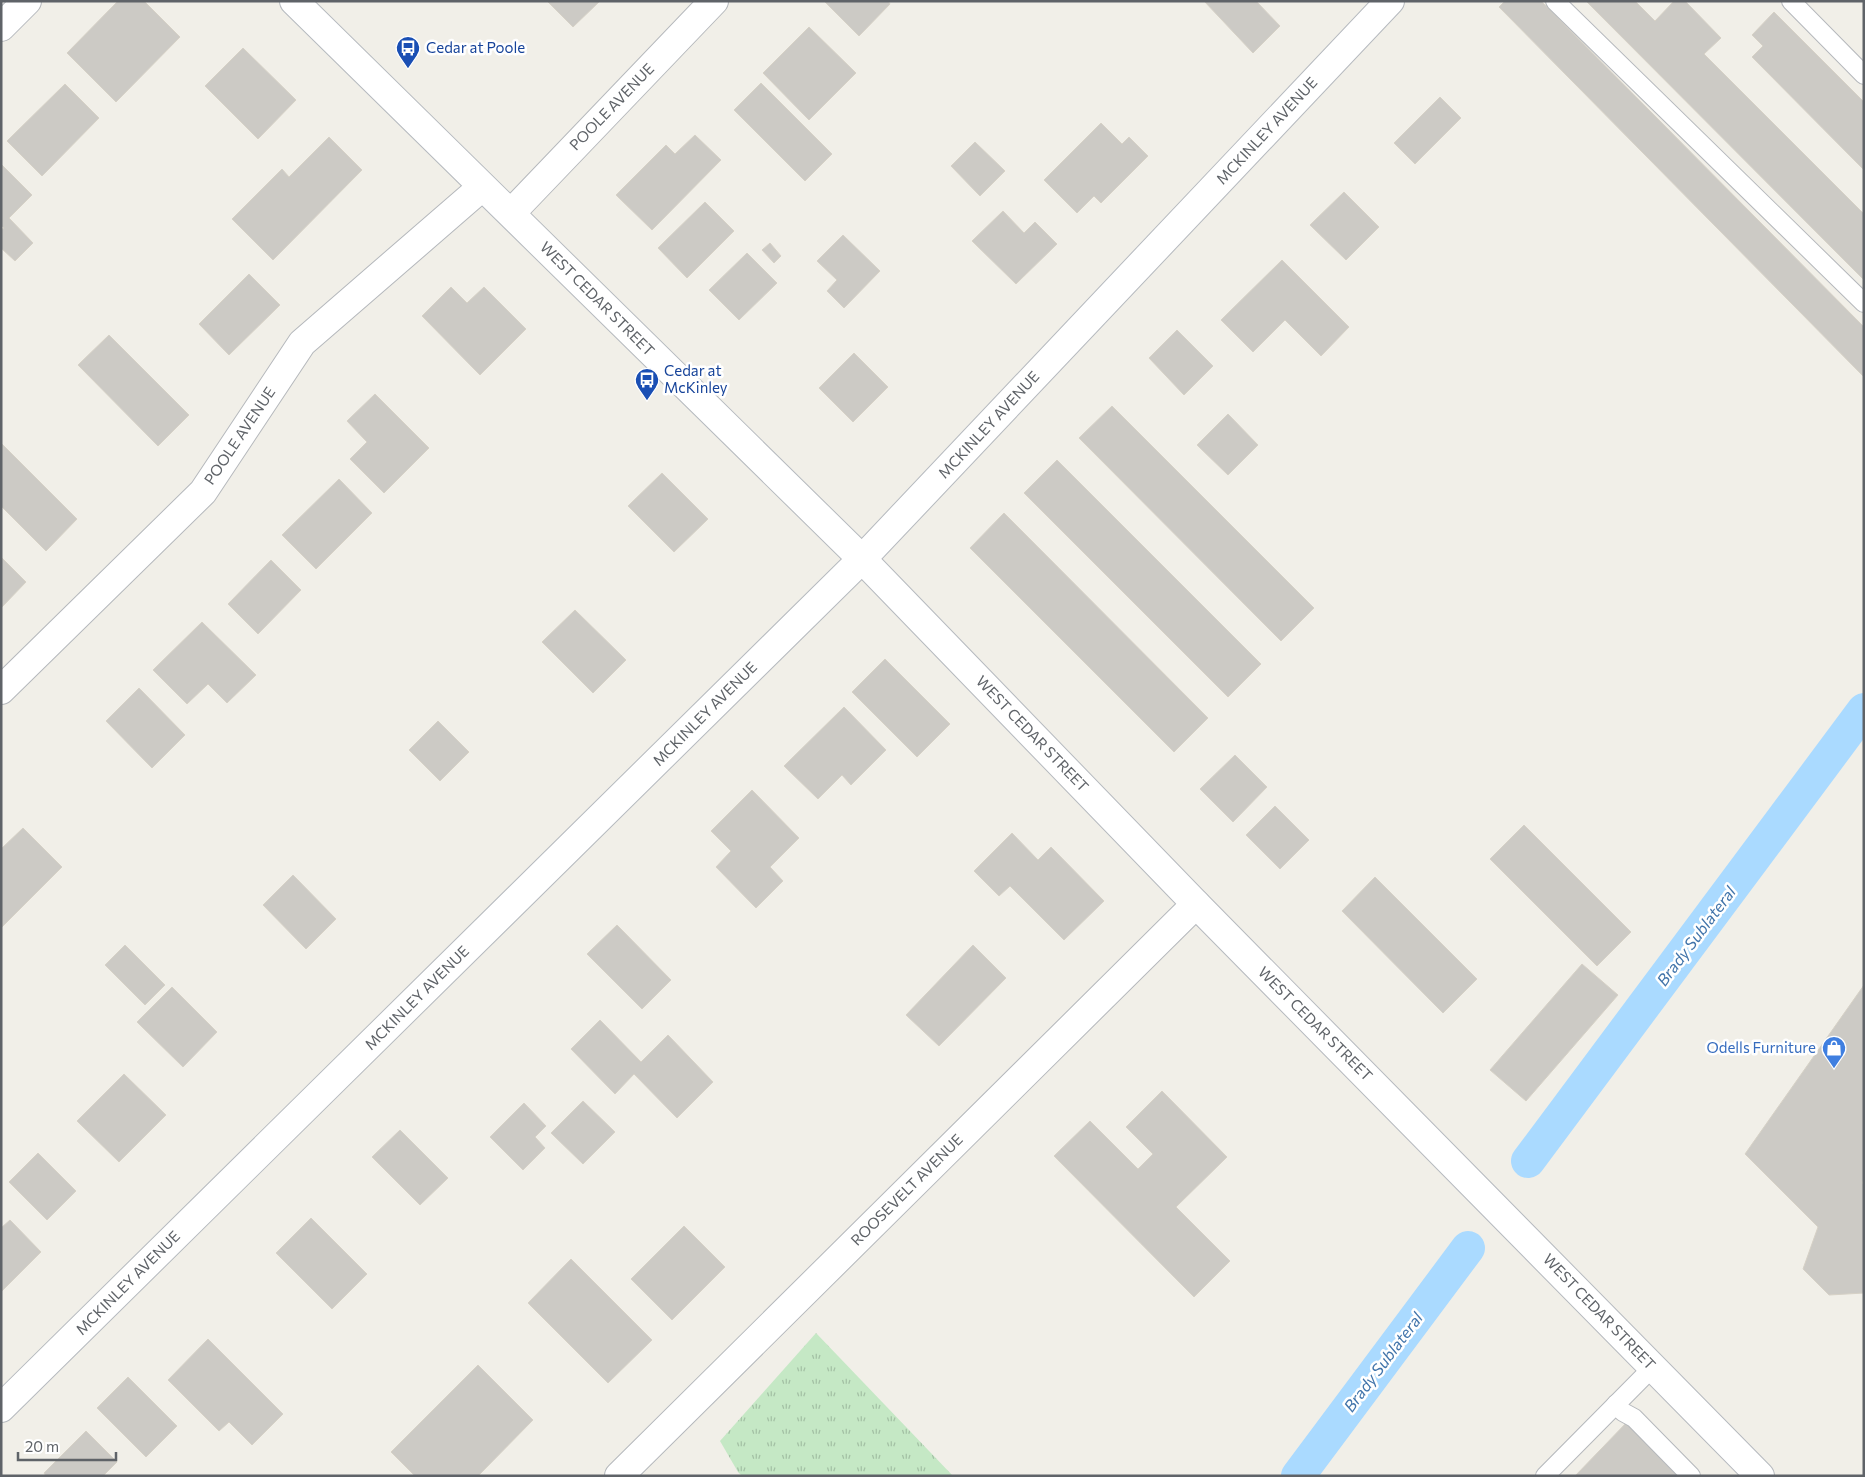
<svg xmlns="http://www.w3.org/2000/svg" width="1865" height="1477" font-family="Commissioner,sans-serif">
<defs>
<pattern id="grass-tufts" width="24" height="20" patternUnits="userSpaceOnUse" patternTransform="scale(1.25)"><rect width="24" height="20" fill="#c5e8c5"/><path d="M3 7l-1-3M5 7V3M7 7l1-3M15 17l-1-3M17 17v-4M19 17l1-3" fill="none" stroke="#a3c0a4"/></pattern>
</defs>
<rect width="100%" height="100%" fill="#f1efe8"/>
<polygon fill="url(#grass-tufts)" points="816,1333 953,1476 742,1476 738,1472 720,1441"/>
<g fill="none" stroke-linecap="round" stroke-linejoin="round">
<g stroke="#aadaff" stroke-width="34">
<polyline points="1528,1161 1864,710"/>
<polyline points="1298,1476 1468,1248"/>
</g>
</g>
<g fill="#cccac5" stroke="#d6d1c6">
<polygon points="118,1 144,1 180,37 116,102 67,53"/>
<polygon points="547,1 600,1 573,27"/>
<polygon points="824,1 888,1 890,4 859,36"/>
<polygon points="1204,1 1256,1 1280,26 1253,53"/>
<polygon points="1505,1 1541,1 1864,327 1864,377 1499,7"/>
<polygon points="1586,1 1635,1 1655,21 1674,1 1685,1 1721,38 1704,54 1864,214 1864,280"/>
<polygon points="1774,12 1864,102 1864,170 1752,57 1763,46 1752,35"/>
<polygon points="809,27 856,73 809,120 763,73"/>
<polygon points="243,48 296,100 258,139 205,86"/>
<polygon points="761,83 832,154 805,181 734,110"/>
<polygon points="65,84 99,118 42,176 7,141"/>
<polygon points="1440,97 1461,118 1415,164 1394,143"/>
<polygon points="1101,123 1122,144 1129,137 1148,156 1101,203 1094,196 1077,213 1044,180"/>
<polygon points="695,135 721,160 652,230 616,195 666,145 675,154"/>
<polygon points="329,137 362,170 273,260 232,219 282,169 289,177"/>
<polygon points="975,142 1005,171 980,196 951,166"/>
<polygon points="1,164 32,195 9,218 33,243 15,261 1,248 1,230 4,228 1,225"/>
<polygon points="1344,192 1379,227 1346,260 1310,225"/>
<polygon points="705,202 734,231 687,278 658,248"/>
<polygon points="1003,211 1024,233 1035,222 1057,244 1016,284 972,241"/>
<polygon points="843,235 880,271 844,308 827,291 837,280 817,261"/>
<polygon points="770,243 781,256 774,263 762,250"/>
<polygon points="747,253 777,283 739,320 709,290"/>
<polygon points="1282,260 1349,327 1321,356 1285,320 1253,352 1221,320"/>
<polygon points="249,274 280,305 229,355 199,324"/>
<polygon points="451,287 467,303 484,287 526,329 480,375 422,316"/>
<polygon points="1177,330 1213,366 1184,395 1149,358"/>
<polygon points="109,335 189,415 158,446 78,365"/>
<polygon points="854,353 888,387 853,422 819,388"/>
<polygon points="375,394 429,448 384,493 350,459 367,442 347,421"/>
<polygon points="1112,406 1314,608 1281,641 1079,438"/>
<polygon points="1228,414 1258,445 1228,475 1197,445"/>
<polygon points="1,443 77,519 46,551 1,506"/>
<polygon points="1057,460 1261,664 1228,697 1024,493"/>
<polygon points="662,473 708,519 674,552 628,506"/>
<polygon points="339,479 372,513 316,569 282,535"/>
<polygon points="1004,513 1208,718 1174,752 970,548"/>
<polygon points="1,557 26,582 1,608"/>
<polygon points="271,560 301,590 258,634 228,604"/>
<polygon points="575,610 626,660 593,693 542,642"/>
<polygon points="202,622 256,675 227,703 208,684 187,704 153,670"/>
<polygon points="885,659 950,724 917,757 852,692"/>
<polygon points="139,688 185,735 152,768 106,721"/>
<polygon points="844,707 886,750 851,785 842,775 818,799 784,766"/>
<polygon points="438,721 469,752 440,781 409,750"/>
<polygon points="1235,755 1267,787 1233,822 1200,789"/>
<polygon points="752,790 799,838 770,867 783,881 756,908 716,867 731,851 711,831"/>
<polygon points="1275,806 1309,840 1280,869 1246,835"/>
<polygon points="1524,825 1631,932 1597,966 1490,859"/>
<polygon points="23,828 62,867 2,927 1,849"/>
<polygon points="1012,833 1038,860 1051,847 1104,901 1064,940 1010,886 999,896 974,871"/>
<polygon points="293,875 336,919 306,949 263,905"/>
<polygon points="1375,877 1477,979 1443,1013 1342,911"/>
<polygon points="617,925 671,980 642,1009 587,954"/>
<polygon points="125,945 165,985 145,1005 105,965"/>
<polygon points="973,945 1006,978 939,1046 906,1015"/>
<polygon points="1582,964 1618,995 1526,1101 1490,1070"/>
<polygon points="1864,985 1864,1180 1862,1183 1864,1184 1864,1293 1829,1295 1803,1269 1818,1227 1745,1154"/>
<polygon points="172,987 217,1032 183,1067 137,1022"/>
<polygon points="600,1020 641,1062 668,1035 713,1082 677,1118 634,1074 615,1094 571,1049"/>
<polygon points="124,1074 166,1115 119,1162 77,1121"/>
<polygon points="1162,1091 1227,1157 1176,1207 1230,1261 1194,1297 1054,1156 1090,1121 1138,1169 1153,1154 1126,1127"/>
<polygon points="583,1101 615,1132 583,1164 551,1133"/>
<polygon points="524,1103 546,1126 535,1137 545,1148 523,1170 490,1137"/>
<polygon points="400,1130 448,1178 420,1205 372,1157"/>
<polygon points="38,1153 76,1191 47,1220 9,1182"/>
<polygon points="311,1218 367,1274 332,1309 276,1253"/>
<polygon points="10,1220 41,1252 1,1292 1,1228"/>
<polygon points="684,1226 725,1267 672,1320 631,1279"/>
<polygon points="571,1259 652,1340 608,1383 528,1303"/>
<polygon points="208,1339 283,1414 252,1445 229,1422 219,1431 168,1380"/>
<polygon points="478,1365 533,1420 478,1476 415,1476 391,1452"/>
<polygon points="128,1377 177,1426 146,1457 97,1408"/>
<polygon points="1629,1420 1680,1470 1675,1476 1575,1476"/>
<polygon points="86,1431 117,1462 103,1476 46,1476 44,1473"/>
</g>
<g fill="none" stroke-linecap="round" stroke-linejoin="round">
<g stroke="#b5b8bc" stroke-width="20">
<g id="lane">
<polyline points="1555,1 1864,303"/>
<polyline points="1791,1 1864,75"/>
<polyline points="1616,1404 1623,1412 1634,1418 1691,1476"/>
<polyline points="1545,1476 1653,1367"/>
</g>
</g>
<g stroke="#b5b8bc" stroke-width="30">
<g id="street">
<polyline points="1,27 27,1"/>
<polyline points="511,213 714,1"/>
<polyline points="1,690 203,492 302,343 482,187"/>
<polyline points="619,1476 1196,904"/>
</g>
</g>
<g stroke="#b6babf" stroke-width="30">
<g id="secondary">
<polyline points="294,1 862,559 1196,904 1760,1476"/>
<polyline points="1,1408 862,559 1390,1"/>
</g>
</g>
<use href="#lane" stroke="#fff" stroke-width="18"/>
<use href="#street" stroke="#fff" stroke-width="28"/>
<use href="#secondary" stroke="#fff" stroke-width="28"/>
</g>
<defs>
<g id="bus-pin" transform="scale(1.25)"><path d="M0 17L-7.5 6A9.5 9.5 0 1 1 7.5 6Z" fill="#1a4fb4" stroke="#fff"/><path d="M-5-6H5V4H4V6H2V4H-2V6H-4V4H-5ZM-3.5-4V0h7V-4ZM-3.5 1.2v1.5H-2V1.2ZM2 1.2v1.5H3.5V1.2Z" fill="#fff"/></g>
<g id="shop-pin" transform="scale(1.25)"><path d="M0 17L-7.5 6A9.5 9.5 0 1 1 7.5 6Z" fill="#3f7fe0" stroke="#fff"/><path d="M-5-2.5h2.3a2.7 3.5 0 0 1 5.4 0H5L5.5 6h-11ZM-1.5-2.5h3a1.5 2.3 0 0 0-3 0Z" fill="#fff"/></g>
</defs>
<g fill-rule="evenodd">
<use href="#bus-pin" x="408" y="48"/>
<use href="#bus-pin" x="647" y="380"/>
<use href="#shop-pin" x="1834" y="1048"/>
</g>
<g text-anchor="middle" stroke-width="5" stroke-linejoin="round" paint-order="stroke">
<g font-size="15" fill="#164399" stroke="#fff" text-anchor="start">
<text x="426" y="53">Cedar at Poole</text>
<text x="664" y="376">Cedar at<tspan x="664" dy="17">McKinley</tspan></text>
</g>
<g font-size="15" fill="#5f6368" stroke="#fff">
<text transform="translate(612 107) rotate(-46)" y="5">POOLE AVENUE</text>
<text transform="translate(1267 131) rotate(-47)" y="5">MCKINLEY AVENUE</text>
<text transform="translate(597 299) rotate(45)" y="5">WEST CEDAR STREET</text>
<text transform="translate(989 425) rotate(-47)" y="5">MCKINLEY AVENUE</text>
<text transform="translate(240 436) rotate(-56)" y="5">POOLE AVENUE</text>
<text transform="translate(705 714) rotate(-45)" y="5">MCKINLEY AVENUE</text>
<text transform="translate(1032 734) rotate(46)" y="5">WEST CEDAR STREET</text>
<text transform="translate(417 998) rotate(-45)" y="5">MCKINLEY AVENUE</text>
<text transform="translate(1315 1024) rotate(45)" y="5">WEST CEDAR STREET</text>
<text transform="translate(907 1190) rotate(-45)" y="5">ROOSEVELT AVENUE</text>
<text transform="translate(128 1283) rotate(-45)" y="5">MCKINLEY AVENUE</text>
<text transform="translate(1599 1312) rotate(46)" y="5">WEST CEDAR STREET</text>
</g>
<g font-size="15" fill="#366cbe" stroke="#fff" text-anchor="end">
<text x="1816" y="1053">Odells Furniture</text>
</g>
<g font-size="16" font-style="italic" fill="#4174aa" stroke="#fff">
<text transform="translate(1696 936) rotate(-53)" y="6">Brady Sublateral</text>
<text transform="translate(1383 1362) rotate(-53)" y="6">Brady Sublateral</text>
</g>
</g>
<rect width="1865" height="1477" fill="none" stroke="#5f6368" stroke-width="5"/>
<path d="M18 1452v8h98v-8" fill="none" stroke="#5f6368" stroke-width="2.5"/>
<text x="25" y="1452" font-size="15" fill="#5f6368" stroke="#ffffff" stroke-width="4" paint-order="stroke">20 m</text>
</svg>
